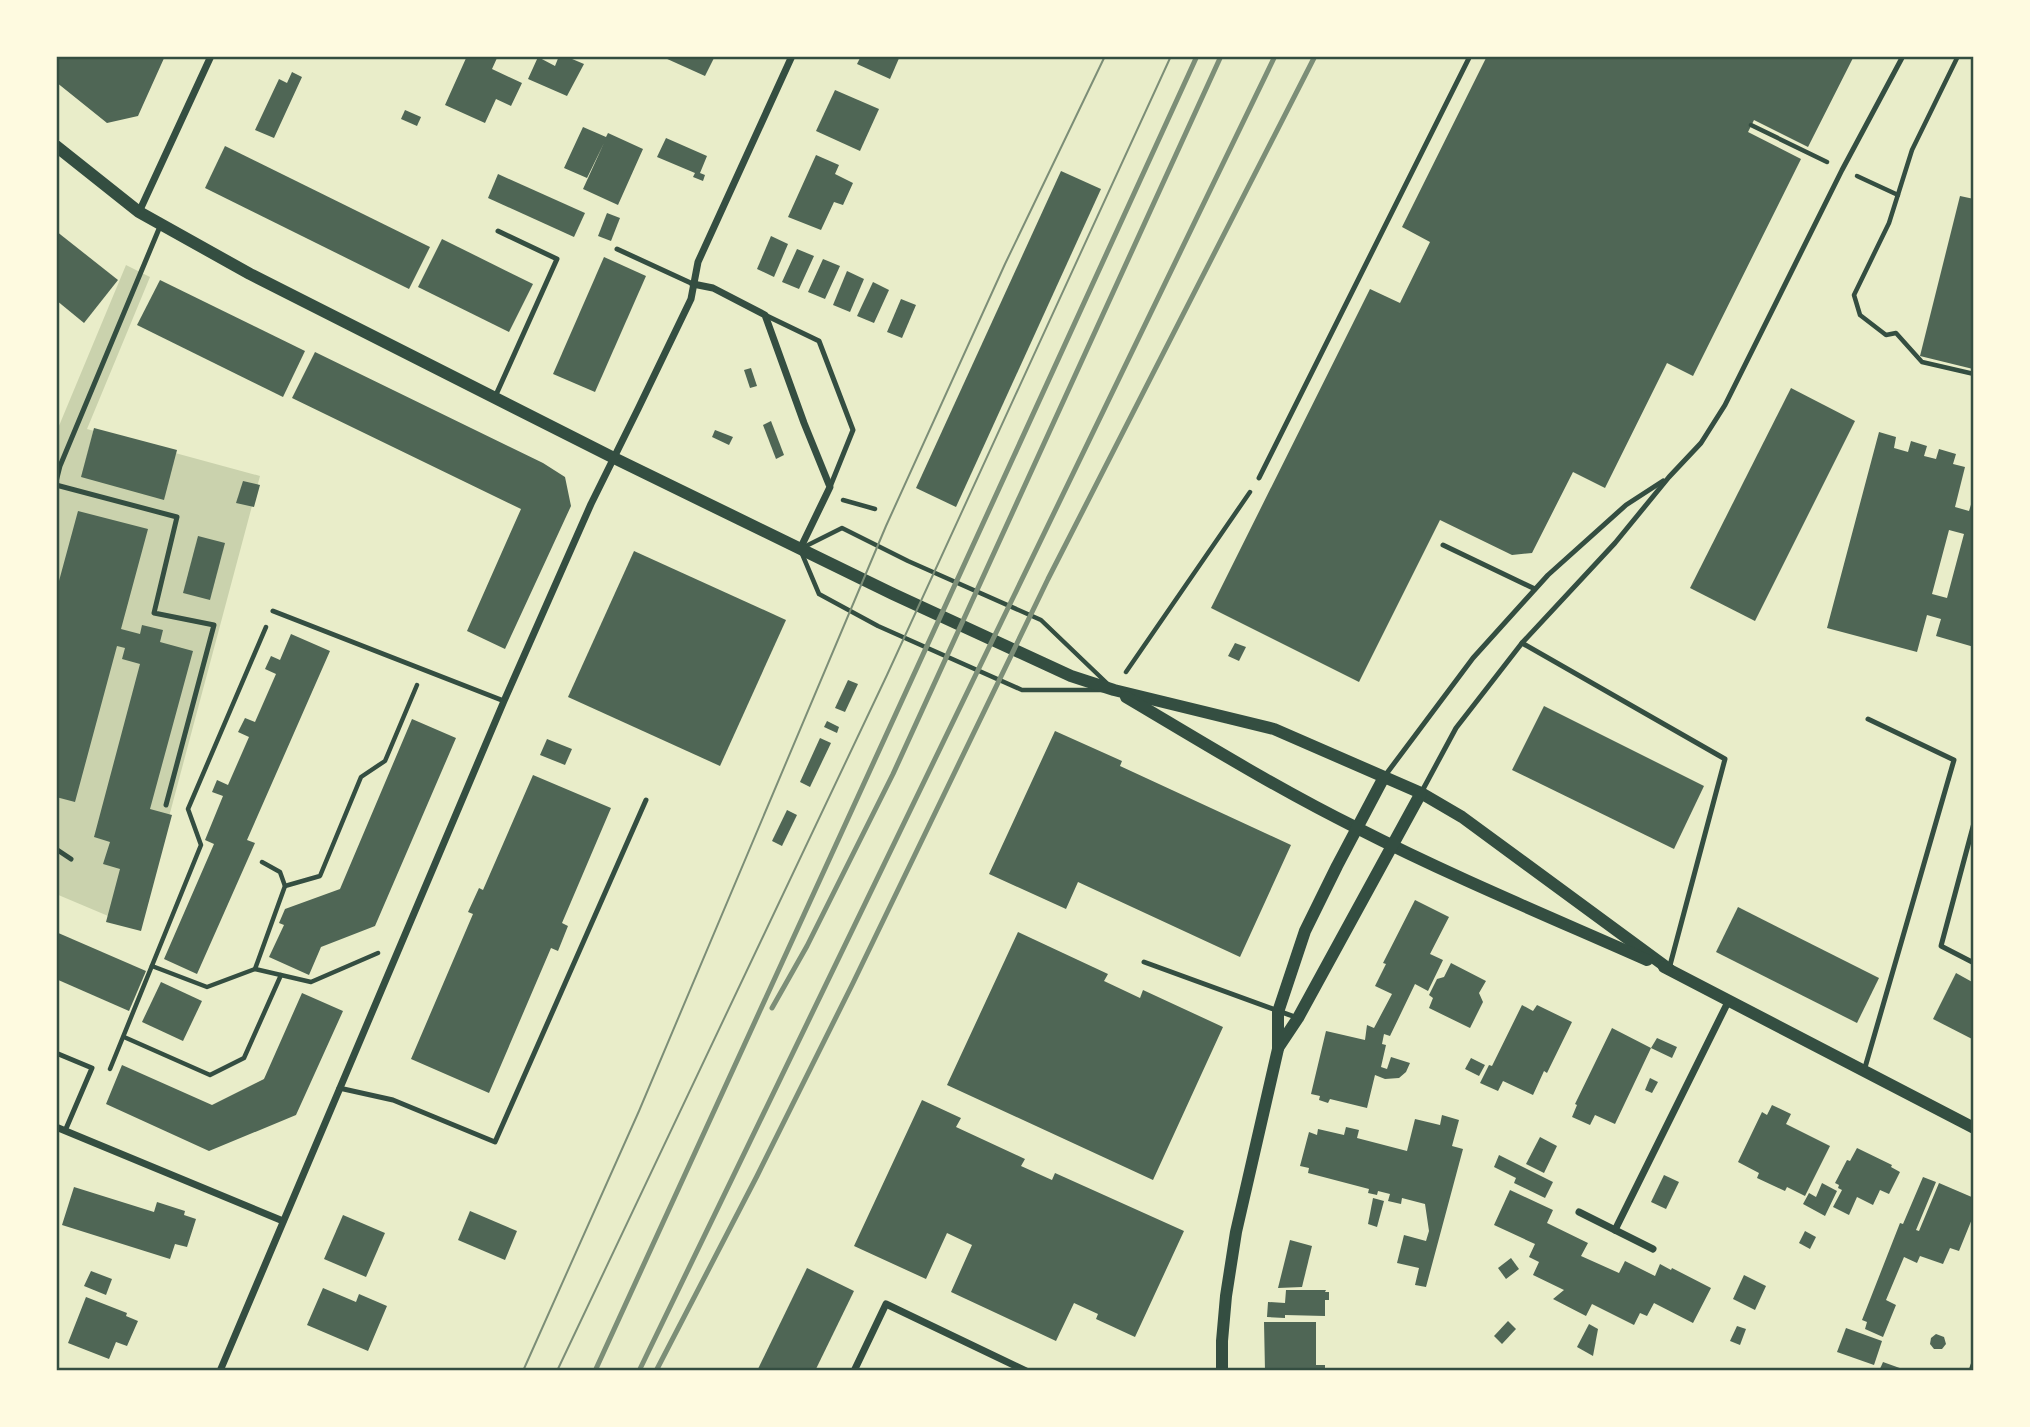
<svg xmlns="http://www.w3.org/2000/svg" width="2030" height="1427" font-family="'Times New Roman',serif">
<rect width="100%" height="100%" fill="#e9edc9"/>
<polygon fill="#cad2ad" points="126,265 150,277 87,429 260,476 139,929 56,894 56,433"/>
<g fill="#4f6655" fill-rule="evenodd">
<polygon points="56,56 102,56 106,59 111,56 165,56 138,116 107,123 56,82"/>
<polygon points="467,56 492,56 497,58 492,69 522,83 511,106 496,99 485,123 445,105"/>
<polygon points="559,56 565,56 584,64 567,96 528,79 538,57 555,66"/>
<polygon points="666,56 715,56 705,76 665,58"/>
<polygon points="861,56 900,56 890,79 857,64"/>
<polygon points="1487,56 1854,56 1808,147 1754,120 1748,132 1801,159 1693,376 1667,363 1605,488 1573,472 1532,553 1512,555 1440,520 1359,682 1211,608 1370,289 1400,303 1430,242 1402,227"/>
<polygon points="292,72 302,77 274,138 255,130 279,79 287,83"/>
<polygon points="835,90 879,109 860,151 816,131"/>
<polygon points="405,110 421,117 417,126 401,119"/>
<polygon points="583,127 606,137 608,133 643,149 618,205 583,189 604,143 587,178 564,168"/>
<polygon points="666,138 707,156 700,173 705,175 703,181 693,177 695,173 657,157"/>
<polygon points="225,146 430,247 409,289 205,188"/>
<polygon points="816,155 839,165 835,174 853,183 843,205 834,202 821,230 788,217"/>
<polygon points="1061,171 1101,189 956,507 916,488"/>
<polygon points="498,174 585,213 574,237 488,198"/>
<polygon points="1960,196 1974,199 1973,369 1920,356"/>
<polygon points="607,213 620,218 611,241 598,236"/>
<polygon points="56,231 118,280 84,323 56,300"/>
<polygon points="771,236 788,244 774,277 757,269"/>
<polygon points="442,239 533,284 509,332 418,287"/>
<polygon points="797,249 814,256 799,289 782,282"/>
<polygon points="604,257 646,276 595,392 553,374"/>
<polygon points="823,259 840,266 825,299 808,292"/>
<polygon points="847,271 864,279 850,312 833,305"/>
<polygon points="160,280 305,351 283,397 137,325"/>
<polygon points="873,282 889,290 874,323 857,316"/>
<polygon points="901,299 916,305 902,338 887,332"/>
<polygon points="315,352 543,463 565,477 571,506 505,649 467,631 521,509 292,398"/>
<polygon points="751,368 757,386 750,388 744,370"/>
<polygon points="1791,388 1855,421 1755,621 1690,588"/>
<polygon points="771,421 784,455 776,459 763,425"/>
<polygon points="94,428 177,450 164,500 81,477"/>
<polygon points="715,430 733,437 729,445 712,437"/>
<path d="M1879,432L1896,437L1894,448L1908,452L1911,441L1927,446L1924,456L1936,459L1939,449L1956,454L1953,464L1965,467L1955,507L1969,511L1974,495V647L1936,636L1941,619L1927,615L1917,652L1827,628ZM1949,530L1964,534L1947,598L1932,594Z"/>
<polygon points="243,481 260,485 254,507 236,503"/>
<polygon points="78,511 148,529 121,629 140,634 142,625 163,630 160,642 193,651 150,809 172,815 141,931 106,922 120,869 103,864 110,842 94,837 140,664 122,659 125,648 117,646 75,802 56,797 56,592"/>
<polygon points="198,536 225,543 210,600 183,593"/>
<polygon points="634,551 786,620 720,766 568,697"/>
<polygon points="291,634 330,651 247,840 255,843 197,974 164,959 214,844 205,840 223,796 212,792 217,780 228,785 249,737 238,732 245,718 255,722 276,674 265,669 271,656 280,660"/>
<polygon points="1235,643 1246,647 1239,661 1228,656"/>
<polygon points="848,680 858,684 845,712 835,708"/>
<polygon points="1544,706 1704,786 1674,849 1512,770"/>
<polygon points="412,719 456,738 375,926 321,947 309,975 269,957 284,925 279,923 285,909 340,889"/>
<polygon points="827,721 839,727 837,733 824,727"/>
<polygon points="1055,731 1122,761 1120,766 1291,845 1240,957 1078,882 1066,909 989,874"/>
<polygon points="820,738 831,743 810,787 800,782"/>
<polygon points="547,739 572,749 565,765 540,755"/>
<polygon points="533,775 611,808 562,923 568,926 558,951 551,948 489,1093 411,1059 473,914 468,912 479,888 483,890"/>
<polygon points="787,810 797,815 782,846 772,841"/>
<polygon points="1415,900 1449,917 1430,954 1443,960 1428,991 1415,984 1390,1036 1384,1034 1382,1044 1386,1045 1381,1067 1387,1069 1391,1057 1410,1063 1406,1072 1399,1078 1385,1079 1375,1075 1367,1108 1330,1099 1328,1103 1319,1100 1320,1096 1311,1094 1326,1031 1365,1040 1367,1025 1374,1028 1392,994 1375,986 1386,964 1383,963"/>
<polygon points="1738,907 1879,978 1857,1023 1716,952"/>
<polygon points="56,932 146,971 129,1011 56,979"/>
<polygon points="1018,932 1108,974 1104,981 1140,998 1143,990 1223,1027 1153,1180 947,1085"/>
<polygon points="1451,963 1486,981 1479,993 1483,1002 1470,1028 1429,1008 1433,998 1429,995 1437,979 1444,977"/>
<polygon points="1956,973 1974,983 1974,1040 1933,1019"/>
<polygon points="161,982 202,1001 183,1041 142,1022"/>
<polygon points="302,993 343,1011 296,1115 209,1151 106,1104 122,1065 212,1105 264,1079"/>
<polygon points="1522,1005 1533,1011 1537,1005 1572,1022 1547,1073 1544,1071 1533,1095 1503,1081 1498,1091 1480,1083 1489,1065 1492,1066"/>
<polygon points="1612,1028 1651,1048 1657,1038 1677,1047 1672,1058 1651,1048 1615,1124 1595,1115 1590,1125 1572,1117 1577,1105 1575,1104"/>
<polygon points="1471,1058 1485,1065 1479,1076 1465,1069"/>
<polygon points="1650,1078 1658,1082 1652,1093 1645,1090"/>
<polygon points="922,1100 961,1118 956,1127 1025,1159 1021,1166 1052,1180 1055,1173 1184,1231 1135,1337 1096,1319 1098,1314 1074,1303 1056,1341 951,1292 972,1245 947,1233 926,1279 854,1246"/>
<polygon points="1772,1105 1791,1114 1786,1124 1830,1146 1805,1196 1787,1187 1785,1191 1757,1178 1759,1173 1738,1162 1762,1112 1767,1115"/>
<polygon points="1442,1115 1459,1120 1452,1146 1463,1149 1426,1287 1415,1285 1419,1268 1397,1263 1404,1235 1426,1241 1429,1231 1425,1204 1402,1198 1401,1204 1388,1201 1390,1194 1378,1191 1377,1195 1368,1193 1369,1189 1308,1173 1309,1168 1300,1166 1309,1132 1317,1135 1318,1129 1344,1135 1346,1127 1359,1130 1357,1138 1407,1151 1415,1119 1440,1125"/>
<polygon points="1540,1137 1557,1146 1544,1173 1526,1164"/>
<polygon points="1857,1148 1892,1165 1891,1167 1900,1172 1889,1194 1880,1190 1873,1205 1857,1197 1849,1215 1833,1207 1842,1190 1838,1188 1839,1185 1835,1183 1847,1160 1850,1161"/>
<polygon points="1499,1155 1553,1182 1545,1198 1514,1183 1516,1178 1494,1167"/>
<polygon points="1664,1175 1679,1182 1666,1209 1651,1202"/>
<polygon points="1923,1177 1936,1182 1916,1230 1919,1231 1939,1183 1974,1198 1974,1214 1959,1251 1950,1248 1943,1264 1920,1256 1917,1263 1904,1257 1886,1300 1896,1305 1883,1337 1865,1329 1867,1322 1862,1320 1900,1223 1903,1224"/>
<polygon points="1822,1183 1837,1191 1825,1216 1803,1204 1809,1193 1816,1197"/>
<polygon points="74,1187 154,1212 157,1202 185,1211 184,1215 196,1219 187,1247 175,1244 170,1259 62,1225"/>
<polygon points="1510,1190 1553,1210 1547,1223 1588,1243 1581,1256 1619,1273 1625,1261 1655,1276 1660,1264 1671,1270 1672,1268 1711,1288 1693,1323 1654,1303 1647,1316 1640,1313 1634,1325 1592,1304 1586,1316 1553,1299 1564,1290 1533,1275 1539,1262 1529,1257 1535,1244 1494,1225"/>
<polygon points="1373,1198 1384,1201 1377,1227 1368,1224"/>
<polygon points="470,1211 517,1231 505,1260 458,1240"/>
<polygon points="343,1215 385,1233 366,1277 324,1259"/>
<polygon points="1805,1231 1816,1237 1810,1249 1799,1243"/>
<polygon points="1290,1240 1312,1246 1302,1287 1278,1288"/>
<polygon points="1511,1258 1519,1269 1506,1279 1498,1268"/>
<polygon points="807,1268 854,1291 815,1371 757,1371"/>
<polygon points="91,1271 112,1279 106,1295 84,1286"/>
<polygon points="1744,1275 1766,1286 1755,1310 1733,1299"/>
<polygon points="323,1288 356,1302 359,1294 387,1306 368,1351 307,1325"/>
<polygon points="1286,1290 1326,1290 1325,1292 1329,1292 1329,1300 1325,1300 1325,1316 1285,1315 1285,1318 1267,1317 1268,1302 1285,1303"/>
<polygon points="86,1297 127,1313 126,1316 138,1321 127,1346 116,1342 109,1359 68,1343"/>
<polygon points="1508,1321 1516,1329 1502,1344 1494,1336"/>
<polygon points="1264,1322 1316,1322 1316,1365 1325,1365 1325,1371 1265,1371"/>
<polygon points="1589,1324 1598,1329 1593,1356 1577,1347"/>
<polygon points="1737,1326 1746,1329 1740,1345 1730,1341"/>
<polygon points="1846,1328 1882,1341 1874,1365 1837,1352"/>
<polygon points="1936,1334 1944,1337 1946,1344 1942,1349 1934,1349 1930,1344 1931,1338"/>
<polygon points="1883,1362 1908,1371 1879,1371"/>
</g>
<g fill="none" stroke-linecap="round" stroke-linejoin="round">
<g stroke="#344e41" stroke-width="4.5">
<polyline points="1958,56 1912,150 1889,223 1854,295 1860,315 1886,335 1896,333 1922,362 1974,374"/>
<polyline points="1751,125 1827,162"/>
<polyline points="1857,176 1898,195"/>
<polyline points="843,500 875,509"/>
<polygon points="842,528 908,561 1041,620 1114,690 1022,690 878,626 819,594 800,549"/>
<polyline points="1126,672 1250,492"/>
<polyline points="285,886 320,876 361,777 385,761 417,685"/>
<polyline points="152,966 207,987 255,969 285,886 280,872 262,862"/>
<polyline points="255,969 311,982 378,953"/>
<polyline points="124,1037 210,1075 244,1058 281,975"/>
<polyline points="110,1069 201,845 188,809 266,627"/>
</g>
<g stroke="#344e41" stroke-width="5">
<polyline points="617,249 693,284"/>
<polyline points="765,315 819,341 853,430 830,487"/>
<polyline points="495,397 557,259 498,231"/>
<polyline points="1259,478 1470,56"/>
<polyline points="56,482 60,466 161,224"/>
<polyline points="56,485 177,517 154,613 214,625 166,805"/>
<polyline points="1443,545 1535,589"/>
<polyline points="273,611 504,701"/>
<polyline points="1522,643 1725,759 1669,969"/>
<polyline points="1384,777 1473,658 1548,575 1626,505 1663,481"/>
<polyline points="1421,793 1456,728 1522,643 1615,543 1669,477 1701,443 1725,405 1842,170 1903,56"/>
<polyline points="1974,823 1941,946 1974,963"/>
<polyline points="56,849 71,859"/>
<polyline points="1144,962 1298,1018"/>
<polyline points="56,1053 92,1068 65,1131"/>
<polyline points="1864,1071 1954,760 1868,719"/>
<polyline points="339,1088 393,1100 495,1142 646,800"/>
</g>
<g stroke="#344e41" stroke-width="7">
<polyline points="139,212 211,56"/>
<polyline points="693,284 713,288 765,315 804,423 830,487 800,549"/>
<polyline points="56,1127 283,1221"/>
<polyline points="1579,1212 1653,1249"/>
<polyline points="1615,1230 1729,1000"/>
<polyline points="220,1371 504,701 591,504 638,409 691,299 698,262 792,56"/>
<polyline points="854,1371 886,1304 1026,1371"/>
<polyline points="1972,1371 1974,1365"/>
</g>
<g stroke="#344e41" stroke-width="12">
<polyline points="56,146 139,212 250,274 614,458 893,594 1071,676 1114,690 1274,729 1421,793 1462,817 1669,969"/>
<path d="M1126,697C1202,742 1278,789 1357,828C1451,876 1550,917 1647,960"/>
<polyline points="1664,967 1974,1128"/>
<polyline points="1278,1048 1298,1018 1421,793"/>
<polyline points="1222,1371 1222,1341 1226,1296 1236,1232 1278,1049 1278,1012 1305,931 1337,866 1384,777"/>
</g>
<g stroke="#7c8e77" stroke-width="2">
<polyline points="523,1371 639,1111 886,526 1005,264 1105,56"/>
<polyline points="557,1371 887,675 1171,56"/>
</g>
<g stroke="#7c8e77" stroke-width="5">
<polyline points="772,1008 807,946 893,774 1221,56"/>
<polyline points="595,1371 1197,56"/>
<polyline points="639,1371 1275,56"/>
<polyline points="656,1371 757,1176 853,983 1048,579 1315,56"/>
</g>
</g>
<rect width="2030" height="1427" fill="none" stroke="#fefae0" stroke-width="116"/>
<rect x="58" y="58" width="1914" height="1311" fill="none" stroke="#344e41" stroke-width="2.5"/>
</svg>
